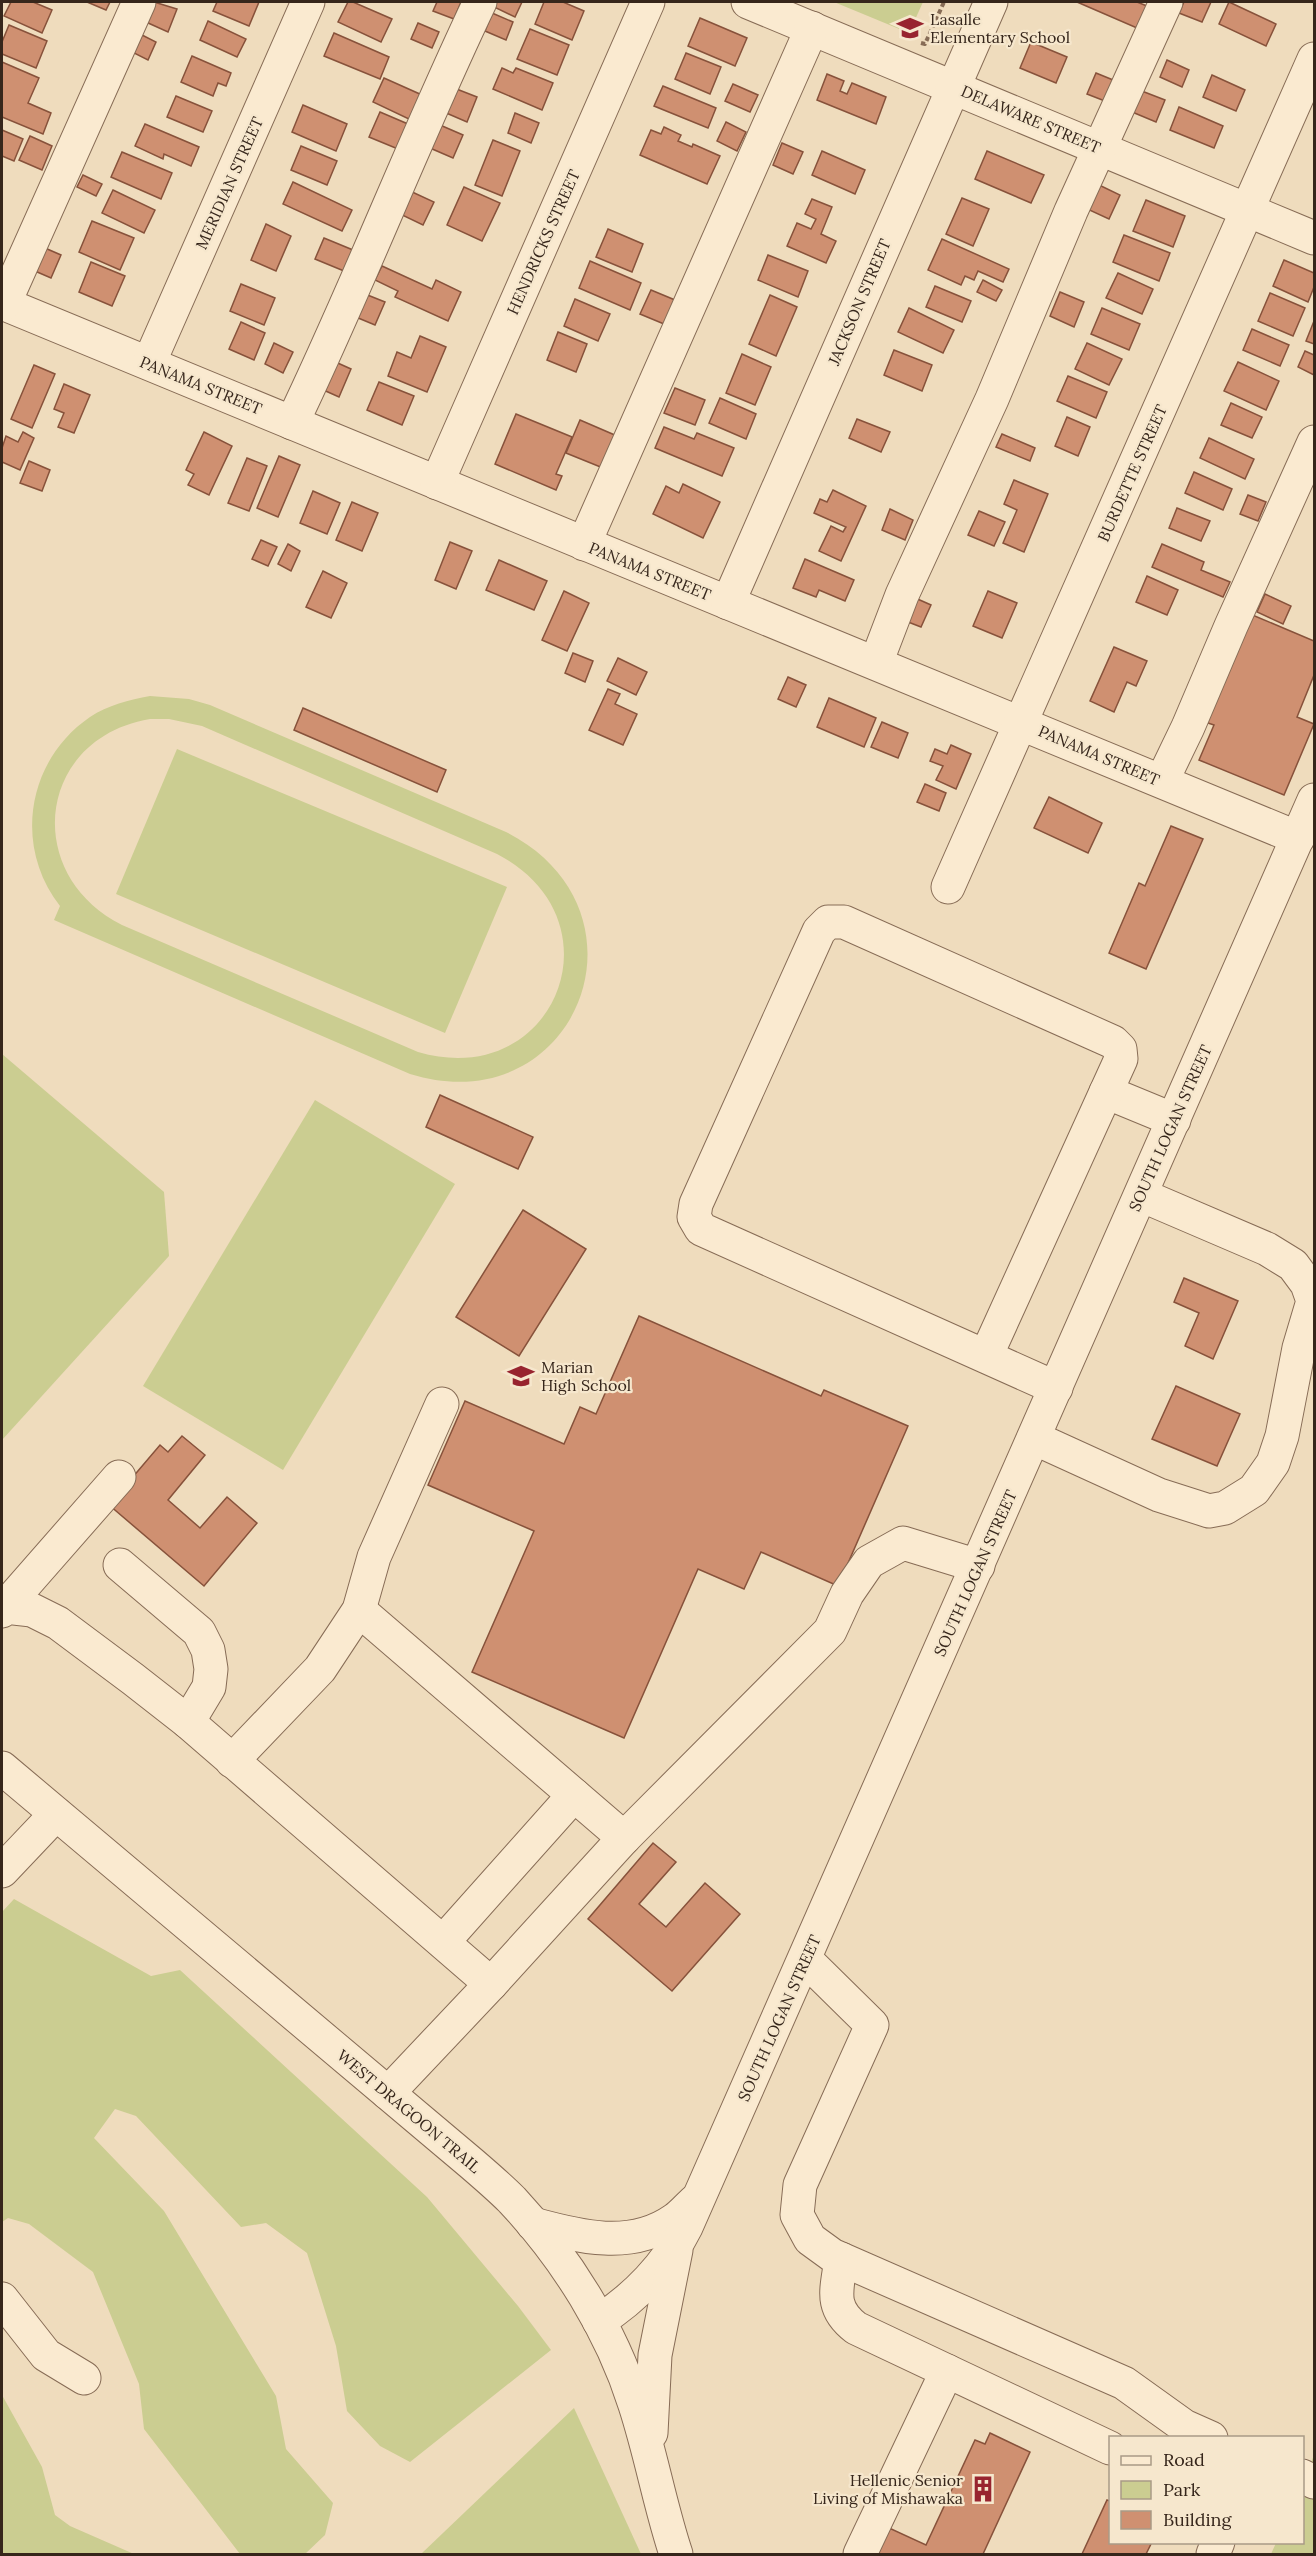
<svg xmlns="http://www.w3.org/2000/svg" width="1316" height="2556" font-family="Lora,serif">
<rect width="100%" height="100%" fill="#efdcbd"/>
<g fill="#cbcd91" fill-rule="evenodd">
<polygon points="834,2 923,2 909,33"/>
<path d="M150,696L189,699L210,705L506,832C661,911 576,1125 410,1074L54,920L60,906C13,846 27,760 90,717C108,705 129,700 150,696ZM150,719H169L202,726L497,854C624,920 555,1092 418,1052L122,925C21,874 37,738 150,719Z"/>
<polygon points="177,749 507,887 445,1033 116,894"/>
<polygon points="2,1054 164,1192 169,1256 2,1440"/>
<polygon points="315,1100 455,1184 283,1470 143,1386"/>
<polygon points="14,1899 151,1976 180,1970 427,2197 518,2306 551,2350 410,2462 380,2446 347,2411 336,2346 307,2253 266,2223 241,2227 136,2116 115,2109 94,2138 164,2211 276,2396 286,2449 333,2503 325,2535 305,2554 240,2554 144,2429 139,2384 93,2272 29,2224 8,2218 2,2222 2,1912"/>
<polygon points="2,2395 42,2467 55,2515 70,2526 134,2554 2,2554"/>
<polygon points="574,2408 641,2554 421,2554"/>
<polygon points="1314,2455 1314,2554 1271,2554 1276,2543 1302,2542 1303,2483"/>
</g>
<g fill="#cf9071" stroke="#87523b" stroke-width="1.5">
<polygon points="11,2 33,2 52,10 42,33 4,16"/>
<polygon points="87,2 110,2 106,10"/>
<polygon points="154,2 177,9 168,32 146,22"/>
<polygon points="217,2 259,2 249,26 213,11"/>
<polygon points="348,2 353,2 392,19 381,42 338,22"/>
<polygon points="437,2 461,2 454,19 433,11"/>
<polygon points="496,2 522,2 515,17 494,7"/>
<polygon points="544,2 563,2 584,11 572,40 535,24"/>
<polygon points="1077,2 1137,2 1147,6 1137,28"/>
<polygon points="1184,2 1211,2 1202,22 1179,13"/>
<polygon points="1229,2 1276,24 1266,46 1219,24"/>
<polygon points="492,13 513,22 506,40 485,31"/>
<polygon points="700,18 747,38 735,66 688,46"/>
<polygon points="208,21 246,39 237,57 200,40"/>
<polygon points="418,23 439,32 432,48 411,39"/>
<polygon points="9,25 47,41 36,68 2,54 2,42"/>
<polygon points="530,29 569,45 557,75 517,59"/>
<polygon points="334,33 389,57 380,79 324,56"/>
<polygon points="142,35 156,42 148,60 134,53"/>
<polygon points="1031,42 1067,57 1056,83 1020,68"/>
<polygon points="686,53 721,67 710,94 675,79"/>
<polygon points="192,56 231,73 226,86 218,83 213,96 181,82"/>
<polygon points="1167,60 1189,70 1182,87 1160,77"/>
<polygon points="2,62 39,78 28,103 51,113 43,134 2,117"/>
<polygon points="502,68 513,73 516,68 553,83 542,110 493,89"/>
<polygon points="1096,73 1118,82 1110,103 1087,94"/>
<polygon points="827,74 844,81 840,91 847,94 852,83 886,97 876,124 817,100"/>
<polygon points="1212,75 1245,90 1236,111 1203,97"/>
<polygon points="384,78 422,95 411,120 373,102"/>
<polygon points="733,84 758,95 750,112 725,101"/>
<polygon points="663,86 716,108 708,128 654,106"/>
<polygon points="454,88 477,97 467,122 444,112"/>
<polygon points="1134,88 1165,100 1156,122 1125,109"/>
<polygon points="176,96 212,111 203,132 167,117"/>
<polygon points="303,105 347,124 336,151 292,132"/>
<polygon points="1179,107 1223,126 1214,148 1170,130"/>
<polygon points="380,112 408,124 398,149 369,137"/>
<polygon points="515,113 539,123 531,143 508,133"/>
<polygon points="726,122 746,132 737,151 717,141"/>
<polygon points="145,124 199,147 191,166 164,154 163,159 135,146"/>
<polygon points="440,125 463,135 453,158 430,148"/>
<polygon points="664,127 681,135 678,141 692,147 693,144 720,156 707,184 640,155 651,130 661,134"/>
<polygon points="2,130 23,139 14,161 2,156"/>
<polygon points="30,136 52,146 42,170 19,160"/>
<polygon points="493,140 520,151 502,196 475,185"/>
<polygon points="782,143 803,152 793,174 773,165"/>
<polygon points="301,146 337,161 327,185 291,170"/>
<polygon points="822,151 865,170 855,194 812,175"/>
<polygon points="987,151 1044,175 1031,203 975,179"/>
<polygon points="122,152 172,173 161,199 111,177"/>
<polygon points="83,175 102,184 96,196 77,187"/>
<polygon points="293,182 352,210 342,231 283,204"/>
<polygon points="1097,184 1120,195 1109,219 1085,208"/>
<polygon points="464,187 500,203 482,241 447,225"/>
<polygon points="113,190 155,210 144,233 102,213"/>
<polygon points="410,191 434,202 423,225 400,214"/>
<polygon points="962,198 989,209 973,246 946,234"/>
<polygon points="812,199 832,207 821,234 836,241 826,263 787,246 797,223 811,229 816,219 805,214"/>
<polygon points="1146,200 1185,216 1173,247 1133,231"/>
<polygon points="92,221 134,238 120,270 79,252"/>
<polygon points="266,224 291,236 276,271 251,260"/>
<polygon points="608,229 643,244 632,272 596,257"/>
<polygon points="1124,235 1170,253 1159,281 1113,262"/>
<polygon points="324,238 353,250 344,271 315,259"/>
<polygon points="942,239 1009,269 1003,282 978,271 974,280 965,276 961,285 928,270"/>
<polygon points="38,245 61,255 51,278 28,268"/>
<polygon points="768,255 808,271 798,297 758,280"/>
<polygon points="1284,260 1314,273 1314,287 1308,302 1273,286"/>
<polygon points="590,261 641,283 630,310 579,288"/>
<polygon points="91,262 125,276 112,306 79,292"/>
<polygon points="382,266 432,289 436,280 461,292 448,321 395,297 398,291 375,280"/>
<polygon points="1118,273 1153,289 1142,314 1106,298"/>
<polygon points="983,280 1002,290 996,301 977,292"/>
<polygon points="241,284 275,298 264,325 230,311"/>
<polygon points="935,286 971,301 962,322 926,307"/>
<polygon points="651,290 675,300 664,324 640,314"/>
<polygon points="360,292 385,302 375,325 351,315"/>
<polygon points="1060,292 1084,302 1074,327 1050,316"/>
<polygon points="1270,293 1305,308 1293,336 1258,321"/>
<polygon points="770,295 797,307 776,356 749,344"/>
<polygon points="575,299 610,314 598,341 564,326"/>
<polygon points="909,308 954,330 943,353 898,332"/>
<polygon points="1102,308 1140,324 1129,350 1091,334"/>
<polygon points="1314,321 1314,344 1306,341"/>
<polygon points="241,322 265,333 254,360 229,349"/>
<polygon points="1252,329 1289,345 1280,366 1243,350"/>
<polygon points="558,332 587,344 576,372 547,360"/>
<polygon points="420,336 446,347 427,392 388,376 397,352 411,358"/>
<polygon points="274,343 293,352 283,373 265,364"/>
<polygon points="1087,343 1122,359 1109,385 1075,369"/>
<polygon points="894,350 932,365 922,391 884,375"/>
<polygon points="1305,351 1314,355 1314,375 1298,367"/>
<polygon points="742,354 771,367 755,405 726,393"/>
<polygon points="331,360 351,369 339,397 319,388"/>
<polygon points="1238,362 1279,381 1266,410 1224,391"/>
<polygon points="34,365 55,374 32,428 11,419"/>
<polygon points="1068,376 1107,392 1096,418 1057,401"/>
<polygon points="379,382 414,396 402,425 367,410"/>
<polygon points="64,384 90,395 74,433 58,427 64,413 54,409"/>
<polygon points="675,388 705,400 695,425 664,413"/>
<polygon points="720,398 756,414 746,439 709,423"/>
<polygon points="1231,403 1262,417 1252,438 1221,425"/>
<polygon points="516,414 572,437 556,474 562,476 556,490 495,464"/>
<polygon points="1067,417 1090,427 1078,456 1055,446"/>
<polygon points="857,419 890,432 881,452 849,438"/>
<polygon points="580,420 617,436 603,468 566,453"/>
<polygon points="664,427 694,439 697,433 734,448 722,476 655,448"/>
<polygon points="23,432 34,438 20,470 2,462 2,448 6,436 18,442"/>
<polygon points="204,432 232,446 209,495 188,485 194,474 186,470"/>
<polygon points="1002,434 1035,448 1030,461 996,447"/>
<polygon points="1209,438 1254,459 1245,479 1200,458"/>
<polygon points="279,456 300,465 278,517 257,508"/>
<polygon points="247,458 267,466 249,511 228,503"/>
<polygon points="29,461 50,470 42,491 20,483"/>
<polygon points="1194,472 1232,489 1223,510 1185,493"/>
<polygon points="1014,480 1048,494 1024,552 1003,543 1017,510 1004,504"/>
<polygon points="683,484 720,502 703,538 653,514 666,486 679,493"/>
<polygon points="833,490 866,506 841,561 819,551 831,526 843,532 846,527 814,513 820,499 827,502"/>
<polygon points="313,491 340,503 327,534 300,523"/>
<polygon points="1248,495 1266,502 1258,521 1240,514"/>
<polygon points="352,502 378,513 362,551 336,540"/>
<polygon points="1177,508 1210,521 1201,541 1169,528"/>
<polygon points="890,509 913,520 905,540 882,530"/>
<polygon points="979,511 1005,522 994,546 968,535"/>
<polygon points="261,540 277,547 268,566 252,559"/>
<polygon points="450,542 472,551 456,589 435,580"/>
<polygon points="288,544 300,551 291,571 278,564"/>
<polygon points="1162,544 1204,562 1201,570 1230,582 1223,597 1152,567"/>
<polygon points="805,559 854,580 845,601 819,590 816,597 793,588"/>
<polygon points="499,560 547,581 534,610 486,590"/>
<polygon points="323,571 347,583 331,618 306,607"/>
<polygon points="1147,576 1178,590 1167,615 1136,602"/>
<polygon points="564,591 589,603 567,651 542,640"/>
<polygon points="988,591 1017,603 1002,638 973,626"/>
<polygon points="1265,594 1291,606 1283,624 1257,612"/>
<polygon points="913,597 931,605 921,627 903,620"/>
<polygon points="1250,614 1314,641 1314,675 1297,717 1314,724 1284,795 1199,760 1214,725 1205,722"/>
<polygon points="1114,647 1147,661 1136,686 1127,682 1114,712 1090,701"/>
<polygon points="573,653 593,661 585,682 565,673"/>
<polygon points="618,658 647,672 636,695 607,681"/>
<polygon points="788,677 806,685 796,707 778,699"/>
<polygon points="608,689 620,694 615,704 637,714 623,745 589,730"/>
<polygon points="829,698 876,718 864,747 817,727"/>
<polygon points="303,708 446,770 437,792 294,730"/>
<polygon points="882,722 908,733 898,758 871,747"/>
<polygon points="951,745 971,754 956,789 936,780 943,766 930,761 935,749 947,754"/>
<polygon points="925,784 946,793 939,811 917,802"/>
<polygon points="1049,797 1102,823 1088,853 1034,828"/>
<polygon points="1171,826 1203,839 1146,969 1109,953 1139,883 1145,886"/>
<polygon points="440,1095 533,1137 518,1169 426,1127"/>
<polygon points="523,1210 586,1249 519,1356 456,1317"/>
<polygon points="1184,1278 1238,1301 1213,1359 1185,1346 1199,1313 1174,1302"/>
<polygon points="639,1316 821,1396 824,1390 908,1426 838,1586 761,1552 744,1589 698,1569 624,1738 472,1672 534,1531 428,1485 465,1401 564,1444 580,1407 596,1414"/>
<polygon points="1176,1386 1240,1414 1217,1466 1152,1439"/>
<polygon points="182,1436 205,1455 168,1500 200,1528 227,1497 257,1523 204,1586 109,1505 160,1445 168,1452"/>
<polygon points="653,1843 676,1862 639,1904 666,1927 705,1883 740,1914 672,1991 588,1919"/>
<polygon points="990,2433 1030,2452 983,2554 875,2554 887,2527 926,2545 975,2440 985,2444"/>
<polygon points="1107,2500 1110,2501 1110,2542 1152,2542 1146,2554 1082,2554"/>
</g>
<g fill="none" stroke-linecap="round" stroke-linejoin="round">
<g stroke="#876c56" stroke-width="35">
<g id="minor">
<polyline points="748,2 1314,238"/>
<polyline points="2,303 1298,838"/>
<polyline points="4,304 139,2"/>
<polyline points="149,363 308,2"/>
<path d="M292,423C359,284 414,140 480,2"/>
<polyline points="437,483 648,2"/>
<polyline points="584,544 812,28"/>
<polyline points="728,603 991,2"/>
<polyline points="876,663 902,595 992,399 1071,211 1166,2"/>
<polyline points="1162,781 1188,727 1231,626 1314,442"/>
<polyline points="948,887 1314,59"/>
<polyline points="1106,1092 1174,1120"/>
<polyline points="986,1356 1121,1059 1120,1049 1113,1042 844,922 828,922 819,931 696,1204 694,1217 701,1229 1056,1388"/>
<polyline points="1034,1438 1159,1495 1209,1511 1225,1508 1254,1490 1273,1463 1282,1436 1299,1348 1313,1301 1307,1284 1293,1265 1267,1249 1141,1195"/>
<polyline points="120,1565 199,1632 208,1650 211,1669 209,1687 188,1722"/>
<polyline points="5,1607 119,1477"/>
<polyline points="359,1610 624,1838"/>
<polyline points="2,1611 5,1607 32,1610 58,1623 133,1679 188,1722 491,1984"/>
<polyline points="232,1761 320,1669 359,1610 374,1557 442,1404"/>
<path d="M2,1768L471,2163C485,2175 499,2187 512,2200C566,2258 611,2329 635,2405C651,2454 660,2506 676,2554"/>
<polyline points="2,1871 56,1814"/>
<polyline points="443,1942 574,1795"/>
<polyline points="805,1959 872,2025 800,2185 797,2215 810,2239 832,2255 1124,2383 1184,2426 1211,2438"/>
<polyline points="388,2093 491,1984 624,1838 830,1631 847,1594 869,1562 903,1543 978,1566"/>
<path d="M533,2224C580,2237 631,2250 674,2220C682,2215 688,2207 695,2201"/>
<path d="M841,2259C837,2290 829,2307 856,2328L1110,2448"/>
<polyline points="2,2299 46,2355 84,2378"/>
<path d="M599,2321C635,2298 667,2265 686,2227L1314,800"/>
<polyline points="651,2433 655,2355 676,2250"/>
<polyline points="1302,2476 1314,2482"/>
<polyline points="860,2554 947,2371"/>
<polyline points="1213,2554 1218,2542"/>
</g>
</g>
<polyline stroke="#876c56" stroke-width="4" stroke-dasharray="4.5 3" stroke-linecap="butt" points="921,43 925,44 944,2"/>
<use href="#minor" stroke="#faead0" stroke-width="33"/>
</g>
<defs>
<g id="school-bare" transform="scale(2.07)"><path d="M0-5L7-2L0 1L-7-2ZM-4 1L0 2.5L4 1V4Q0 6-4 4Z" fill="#98242f" stroke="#f6e7cd" stroke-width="2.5" paint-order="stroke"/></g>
<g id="building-bare" transform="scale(2.07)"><path d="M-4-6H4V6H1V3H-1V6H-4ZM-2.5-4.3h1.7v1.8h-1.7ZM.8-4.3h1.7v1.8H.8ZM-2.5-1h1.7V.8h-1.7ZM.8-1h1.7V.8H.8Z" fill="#98242f" stroke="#f6e7cd" stroke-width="2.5" paint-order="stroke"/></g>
</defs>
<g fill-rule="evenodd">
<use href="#school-bare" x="910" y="28"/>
<use href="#school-bare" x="521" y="1376"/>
<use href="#building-bare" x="983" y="2489"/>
</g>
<g text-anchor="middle" stroke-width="4.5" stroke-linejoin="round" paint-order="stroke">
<g font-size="16" fill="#36261b" stroke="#f6e7cd" text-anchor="start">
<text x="930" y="25">Lasalle<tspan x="930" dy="18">Elementary School</tspan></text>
<text x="541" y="1373">Marian<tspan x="541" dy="18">High School</tspan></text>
<text x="963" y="2486" text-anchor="end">Hellenic Senior<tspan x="963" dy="18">Living of Mishawaka</tspan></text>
</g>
<g font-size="16" fill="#36261b" stroke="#f6e7cd">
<text transform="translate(1031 119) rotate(23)" y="6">DELAWARE STREET</text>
<text transform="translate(229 183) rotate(-66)" y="6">MERIDIAN STREET</text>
<text transform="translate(543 242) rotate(-66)" y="6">HENDRICKS STREET</text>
<text transform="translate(859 302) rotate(-67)" y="6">JACKSON STREET</text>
<text transform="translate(201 385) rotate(22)" y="6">PANAMA STREET</text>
<text transform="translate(1132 473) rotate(-66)" y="6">BURDETTE STREET</text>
<text transform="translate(650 571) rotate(22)" y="6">PANAMA STREET</text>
<text transform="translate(1099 755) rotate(23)" y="6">PANAMA STREET</text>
<text transform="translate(1170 1128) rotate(-66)" y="6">SOUTH LOGAN STREET</text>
<text transform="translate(975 1573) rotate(-66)" y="6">SOUTH LOGAN STREET</text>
<text transform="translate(779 2018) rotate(-66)" y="6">SOUTH LOGAN STREET</text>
<text transform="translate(409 2111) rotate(40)" y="6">WEST DRAGOON TRAIL</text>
</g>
</g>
<rect width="1316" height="2556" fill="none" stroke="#36261b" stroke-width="6"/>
<rect x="1109" y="2436" width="195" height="108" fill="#f6e7cd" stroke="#a99a86" stroke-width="1.5"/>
<rect x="1121" y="2456" width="30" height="9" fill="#faead0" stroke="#a99a86" stroke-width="1.5"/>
<text x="1163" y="2466" font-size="18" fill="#36261b">Road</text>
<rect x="1121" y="2481" width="30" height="18" fill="#cbcd91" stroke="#a99a86" stroke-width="1.5"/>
<text x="1163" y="2496" font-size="18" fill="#36261b">Park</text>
<rect x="1121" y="2511" width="30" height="18" fill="#cf9071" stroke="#a99a86" stroke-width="1.5"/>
<text x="1163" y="2526" font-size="18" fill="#36261b">Building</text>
</svg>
